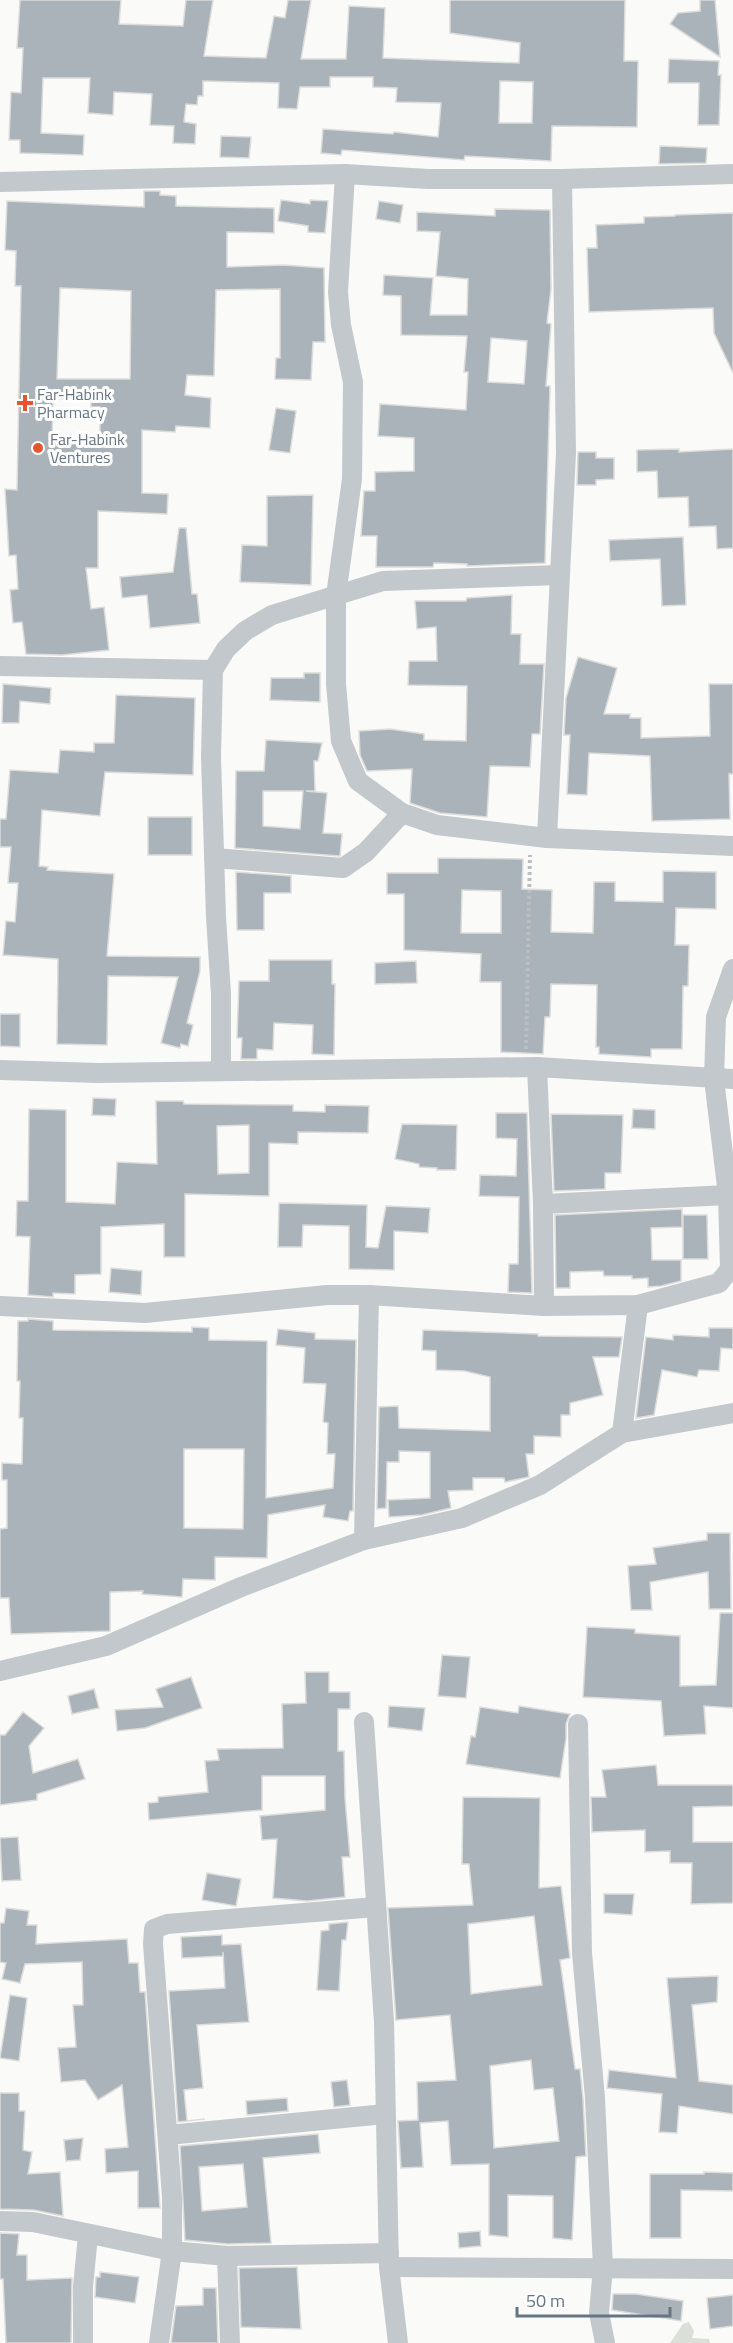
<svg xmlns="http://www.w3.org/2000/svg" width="733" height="2343" font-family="'Titillium Web',sans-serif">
<rect width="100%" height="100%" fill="#fafaf8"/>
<polygon fill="#dadfd7" points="689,2322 694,2331 692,2338 709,2339 710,2343 670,2343 683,2324"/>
<g fill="#aab3b9" stroke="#dcdcda" stroke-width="1.5" fill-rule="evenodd">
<path d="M20,0H121L119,24L183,26L186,0H213L204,56L266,58L274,16L285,18L288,0H311L301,59H346L349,6L385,8L383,58L519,63L520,43L450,33V0H625L624,61H638L637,127L552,126L551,161L465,156L464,160L342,150L341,155L321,153L323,129L393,134L394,132L438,137L441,103L396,102L397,88L373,87V77H330V87H300L297,109L278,108L279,83L203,81V96H198L197,105L186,104L184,122L196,124L195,144L173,143L174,126L150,125L152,94L114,92L113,115L88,113L90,78H43L41,133L84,135L83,155L20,153V140H9L11,92L21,93L23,48H17ZM500,81L533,82L532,123H499Z"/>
<polygon points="700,0 715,0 720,57 670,24 678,13 700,11"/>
<polygon points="669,59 719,61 718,75 721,75 719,125 698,125 699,83 668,83"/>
<polygon points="221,136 251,137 249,158 220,157"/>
<polygon points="660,146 707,148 706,163 659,164"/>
<path d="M144,191H160V195L176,196V206L274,208V233L227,232V267L284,265L324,268L325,342H313L311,380L275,379L276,358H280V289L216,290L214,376L187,375L185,395L211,398L210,428L176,426L175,432L142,430V493L168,494L167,514L98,511V568H86L91,609L104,607L109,650L62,655L26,654L22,622L13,623L10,590L18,589L16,555L9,556L5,489L17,490L21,286H15L16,251L5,250L7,201L144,207ZM60,288L131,291L130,379H57ZM53,399H91V407H100V442H52Z"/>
<polygon points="281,200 310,204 310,200 328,201 325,233 308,232 308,226 278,221"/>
<polygon points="379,201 403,205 400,223 376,219"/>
<path d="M495,209L550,210L551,289L547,323L551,324L546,386H550L545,563L467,566V564L434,563L433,567H376L377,536H361L364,491H375V472L414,471V438L378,436L380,404L466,410L468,372H464L467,336L401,335V296L383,295L384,275L433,278L430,315H467L468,279L436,276L440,232L417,231V212L495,216ZM491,338L527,341L524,384L488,382Z"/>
<polygon points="733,213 733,373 714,333 713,308 589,312 587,248 597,248 596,225 644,223 644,217 675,216 675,215"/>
<polygon points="276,408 296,411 290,453 269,450"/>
<polygon points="679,449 679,452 733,449 733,548 717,549 716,526 689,527 688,497 658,498 657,471 637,472 637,450"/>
<polygon points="578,452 596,452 596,458 614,458 614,479 596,480 596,485 577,485"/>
<polygon points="313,495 311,585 240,582 242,545 267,546 267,496"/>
<polygon points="179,528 186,528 192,594 197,594 200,623 150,628 147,595 122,598 120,577 173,572"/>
<polygon points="683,537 686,605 662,606 660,559 610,561 609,540"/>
<polygon points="512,595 511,634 521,634 520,664 544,664 540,734 532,734 530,767 490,766 487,817 440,813 410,803 412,769 367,771 360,755 359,731 390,729 424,734 424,740 466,741 467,686 408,685 409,661 437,661 436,627 417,629 415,601 466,601 467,598"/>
<polygon points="578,657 617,668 604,714 630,714 630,718 641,718 641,738 710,736 709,684 733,684 733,774 729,774 730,819 652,821 650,756 589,753 587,795 567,794 570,735 564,735 566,698"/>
<polygon points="304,673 320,673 320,702 270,700 271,678 304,678"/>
<polygon points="3,684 51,688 50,704 20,701 19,723 2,723"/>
<polygon points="116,695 195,698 193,775 105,772 100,816 42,810 39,866 48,867 47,870 114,874 107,956 200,957 200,971 187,1023 193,1025 188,1046 181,1044 180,1048 161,1043 178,977 108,976 107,1045 57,1044 58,959 3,955 6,921 15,922 18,883 8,883 11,847 0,847 0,819 6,819 10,770 58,773 60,750 94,752 94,743 114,743"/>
<path d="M266,740L322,743L318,761H314L315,791H306L327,793L323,833L342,834L340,856L235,848L236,771H264ZM263,791H303L300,829L263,826Z"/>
<rect x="148" y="817" width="44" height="38"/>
<path d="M438,858L523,859L522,889L552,890L551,932L593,933L594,882H615V901L663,902V871L716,872V909L676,908L675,945H689L688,986H683L682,1049H651V1057L599,1054V1047H596L597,985L551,984L550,1017H545L543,1054L501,1052V982H480L481,954L404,950V894H387V873H438ZM462,890L501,891V933H461Z"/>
<polygon points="236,872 291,876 291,893 264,893 264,930 237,930"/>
<polygon points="269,960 332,960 332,984 335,984 334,1055 312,1054 313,1025 274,1023 273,1050 257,1049 257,1059 241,1059 242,1038 237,1038 239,981 269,981"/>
<polygon points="416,961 417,983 375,984 375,963"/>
<polygon points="0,1014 20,1014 20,1047 0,1046"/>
<polygon points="93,1098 116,1099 115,1116 92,1115"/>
<path d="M156,1101H183L184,1104L293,1105V1111L325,1112V1105L369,1106L368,1133L298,1132V1144L269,1143V1196L185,1194V1257H164V1224L101,1227V1274L75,1275V1294L53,1293V1297L28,1295L30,1237L16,1236L17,1201H28L29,1109L66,1110V1202L115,1204L117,1162L157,1164ZM249,1125V1173L218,1174L217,1126Z"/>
<polygon points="633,1109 655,1110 655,1129 632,1128"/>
<polygon points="496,1113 527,1113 532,1293 508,1292 509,1264 518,1264 519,1197 479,1196 480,1175 516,1176 517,1139 496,1138"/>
<polygon points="551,1114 623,1115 621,1173 605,1173 605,1189 554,1191"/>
<polygon points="402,1124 457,1125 456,1170 437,1170 437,1168 419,1167 419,1164 395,1159"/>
<polygon points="279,1203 367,1205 366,1247 378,1248 386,1206 430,1208 428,1233 394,1231 394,1270 349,1269 349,1226 303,1225 302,1247 278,1247"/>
<polygon points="682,1209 682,1227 651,1228 652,1260 681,1260 681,1281 661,1286 648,1287 648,1278 632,1279 632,1276 604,1276 603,1271 570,1272 570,1288 556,1288 555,1215"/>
<polygon points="683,1215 707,1215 708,1259 683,1259"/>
<polygon points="111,1268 142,1271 141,1295 109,1292"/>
<path d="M28,1319L53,1321V1330L192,1332V1327L209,1328V1340L267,1341L266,1498L333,1488L335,1454H327L328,1423L323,1422L326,1384L303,1383L305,1348L276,1345L278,1329L315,1333V1339L356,1340L353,1511H350L348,1521L323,1517L325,1505L268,1515L267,1558L215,1557V1580L183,1579L182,1597L142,1594L143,1591L110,1592V1631L11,1634L9,1598H0V1529L7,1528V1480H2V1463L22,1464L23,1418H19L20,1381H17L18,1321H28ZM184,1449H244L243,1529L184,1528Z"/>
<polygon points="709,1328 733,1328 733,1349 721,1348 719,1371 699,1370 697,1377 662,1370 654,1415 636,1418 646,1337 673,1340 673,1335 709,1337"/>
<polygon points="423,1330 538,1334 538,1336 622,1337 619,1357 593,1357 603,1395 570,1403 570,1415 561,1415 561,1437 534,1436 534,1454 526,1454 529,1477 505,1482 504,1478 473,1478 473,1490 448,1491 451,1508 422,1515 389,1517 388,1500 430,1498 430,1452 399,1451 399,1462 387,1462 386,1508 377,1509 379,1407 398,1406 399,1428 490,1431 490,1377 465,1371 436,1370 436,1351 422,1350"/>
<polygon points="707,1533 730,1533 731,1609 709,1609 708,1572 650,1582 652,1610 631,1610 628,1566 656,1564 653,1548 707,1540"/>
<polygon points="720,1613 733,1613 733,1708 704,1706 706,1734 664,1736 661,1701 583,1697 587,1627 635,1629 635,1633 680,1636 680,1686 716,1685"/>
<polygon points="442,1655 470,1657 466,1698 438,1696"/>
<polygon points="305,1672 329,1672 329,1692 350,1692 350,1709 338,1709 338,1751 344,1751 345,1798 350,1857 342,1857 345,1897 307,1901 273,1898 277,1839 262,1840 260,1816 325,1810 325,1776 262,1776 262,1810 149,1820 148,1803 158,1802 158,1797 208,1792 205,1761 219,1760 217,1749 283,1748 282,1704 306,1703"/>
<polygon points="191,1677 202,1708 145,1728 117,1731 115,1710 163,1707 156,1689"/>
<polygon points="94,1689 99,1708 72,1714 68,1696"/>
<polygon points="389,1706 425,1708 422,1731 388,1727"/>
<polygon points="519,1706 570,1714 566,1724 566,1738 560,1778 466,1764 471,1736 475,1737 480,1707 518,1713"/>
<polygon points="23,1712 44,1728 29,1746 33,1773 78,1759 85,1779 37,1794 37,1800 0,1805 0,1735 5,1735"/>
<polygon points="656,1765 658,1785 733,1785 733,1806 693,1807 693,1842 733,1842 733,1903 691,1904 692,1863 670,1863 670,1851 645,1852 645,1830 592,1832 591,1797 606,1797 602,1770"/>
<path d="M463,1797L540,1798L539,1888L561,1886L570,1958L560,1960L575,2069H580L583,2099L586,2156L576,2157L572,2240L553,2238V2196L508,2195V2237L489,2235V2164L451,2165L448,2121L420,2123L423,2167L401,2168L398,2121L418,2120L417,2082L456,2080L450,2015L396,2020L388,1908L473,1905L469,1864H462ZM534,1916L542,1985L471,1994L468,1924ZM531,2060L534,2090L553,2088L559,2141L494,2148L490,2066Z"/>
<polygon points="18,1837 21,1880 2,1881 0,1838"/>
<polygon points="207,1873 241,1879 236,1906 202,1900"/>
<polygon points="604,1894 634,1894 632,1915 604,1913"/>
<polygon points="6,1908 29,1911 27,1925 37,1925 36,1944 127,1939 129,1963 138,1963 140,1992 145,1992 160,2208 138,2208 138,2171 106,2173 105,2149 128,2147 122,2085 98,2100 85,2080 61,2082 58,2048 76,2047 73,2005 83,2005 82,1962 25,1964 20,1983 2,1979 6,1963 0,1962 0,1923 4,1923"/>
<polygon points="348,1922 346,1940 342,1940 339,1991 317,1990 321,1931 329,1930 329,1924"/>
<polygon points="222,1935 222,1945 241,1944 249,2022 197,2025 203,2088 184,2090 187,2121 205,2119 178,2122 169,1991 225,1988 223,1952 223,1956 182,1958 181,1937"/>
<polygon points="718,1976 717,2002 692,2005 699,2081 733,2085 733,2114 679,2106 677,2133 659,2132 662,2094 607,2088 609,2070 676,2078 667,1978"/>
<polygon points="10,1995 27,1998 19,2061 0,2058"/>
<polygon points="347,2080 350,2105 334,2107 331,2082"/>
<polygon points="0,2093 19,2093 19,2111 25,2111 23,2150 32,2152 28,2174 60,2172 63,2216 34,2210 0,2209"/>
<polygon points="287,2098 288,2111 247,2115 246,2101"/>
<path d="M318,2134L320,2153L263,2158L271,2243L228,2244L185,2240L180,2146ZM243,2164L247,2207L202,2211L199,2167Z"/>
<polygon points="83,2138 80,2160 66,2161 64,2140"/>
<polygon points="704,2172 733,2173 733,2191 681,2190 681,2238 650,2238 650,2174 704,2174"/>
<polygon points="480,2231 481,2246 459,2248 458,2233"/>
<polygon points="0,2233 19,2234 17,2255 27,2255 27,2280 72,2278 71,2343 6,2343 3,2279 0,2279"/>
<polygon points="297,2267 301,2329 241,2327 239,2268"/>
<polygon points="100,2272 139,2277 135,2303 95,2297 96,2277 100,2277"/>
<polygon points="203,2288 216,2288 218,2343 171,2343 176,2306 203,2305"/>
<polygon points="613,2294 636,2294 683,2301 681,2321 612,2310"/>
<polygon points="733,2295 733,2326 710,2329 707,2298"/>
</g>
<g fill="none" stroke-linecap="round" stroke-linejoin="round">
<polyline stroke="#bbbfc2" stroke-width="4" stroke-dasharray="3 3" stroke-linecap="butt" points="526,1049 530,855"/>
<g stroke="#c3c8cc" stroke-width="20">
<polyline points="345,174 338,292 341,325 353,382 352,479 336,596 336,684 341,741 358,781 402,813 437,825 547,838 733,846"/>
<polyline points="0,182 345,174 428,179 562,179 733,174"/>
<polyline points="0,666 213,670"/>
<polyline points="547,838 566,453 562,179"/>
<polyline points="214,858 343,868 366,852 402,813"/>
<polyline points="537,1067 543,1204 544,1306"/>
<polyline points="0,1070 99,1073 537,1067 733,1079"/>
<polyline points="221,1071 221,994 216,917 211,757 213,670 226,649 245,631 272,615 383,581 560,575"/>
<polyline points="543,1204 728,1195"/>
<polyline points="0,1306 145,1313 327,1295 369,1295 544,1306 638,1305 719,1283 730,1269 728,1195 714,1079 716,1017 733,969"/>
<polyline points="622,1433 638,1305"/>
<polyline points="364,1540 369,1295"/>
<polyline points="0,1671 106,1646 241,1587 364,1540 462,1518 540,1485 622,1433 733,1413"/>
<polyline points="364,1722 384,2022 389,2267 398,2343"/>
<polyline points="578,1724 582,1953 595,2098 603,2267 599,2313 605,2343"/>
<polyline points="168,2135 385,2114"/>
<polyline points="0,2221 33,2222 172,2251 227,2256 389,2253"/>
<polyline points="227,2256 230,2343"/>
<polyline points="389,2267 733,2269"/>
<polyline points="83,2343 83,2287 88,2235"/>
<polyline points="159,2343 172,2251 172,2197 153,1944 154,1929 167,1924 376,1907"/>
</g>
</g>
<g fill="#e4572e" stroke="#fff" stroke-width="2">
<path d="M22 394h6v6h6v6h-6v6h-6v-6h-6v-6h6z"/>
<circle cx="38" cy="448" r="6"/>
</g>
<g text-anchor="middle" stroke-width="6" stroke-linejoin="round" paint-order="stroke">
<g font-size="16" fill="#657683" stroke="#fff" text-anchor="start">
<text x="37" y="400">Far-Habink<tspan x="37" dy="18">Pharmacy</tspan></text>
<text x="50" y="445">Far-Habink<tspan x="50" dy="18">Ventures</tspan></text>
</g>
</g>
<path d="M517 2307v9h153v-9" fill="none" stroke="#657683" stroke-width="3"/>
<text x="526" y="2307" font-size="18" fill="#657683" stroke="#ffffff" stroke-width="4.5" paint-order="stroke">50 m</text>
</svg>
